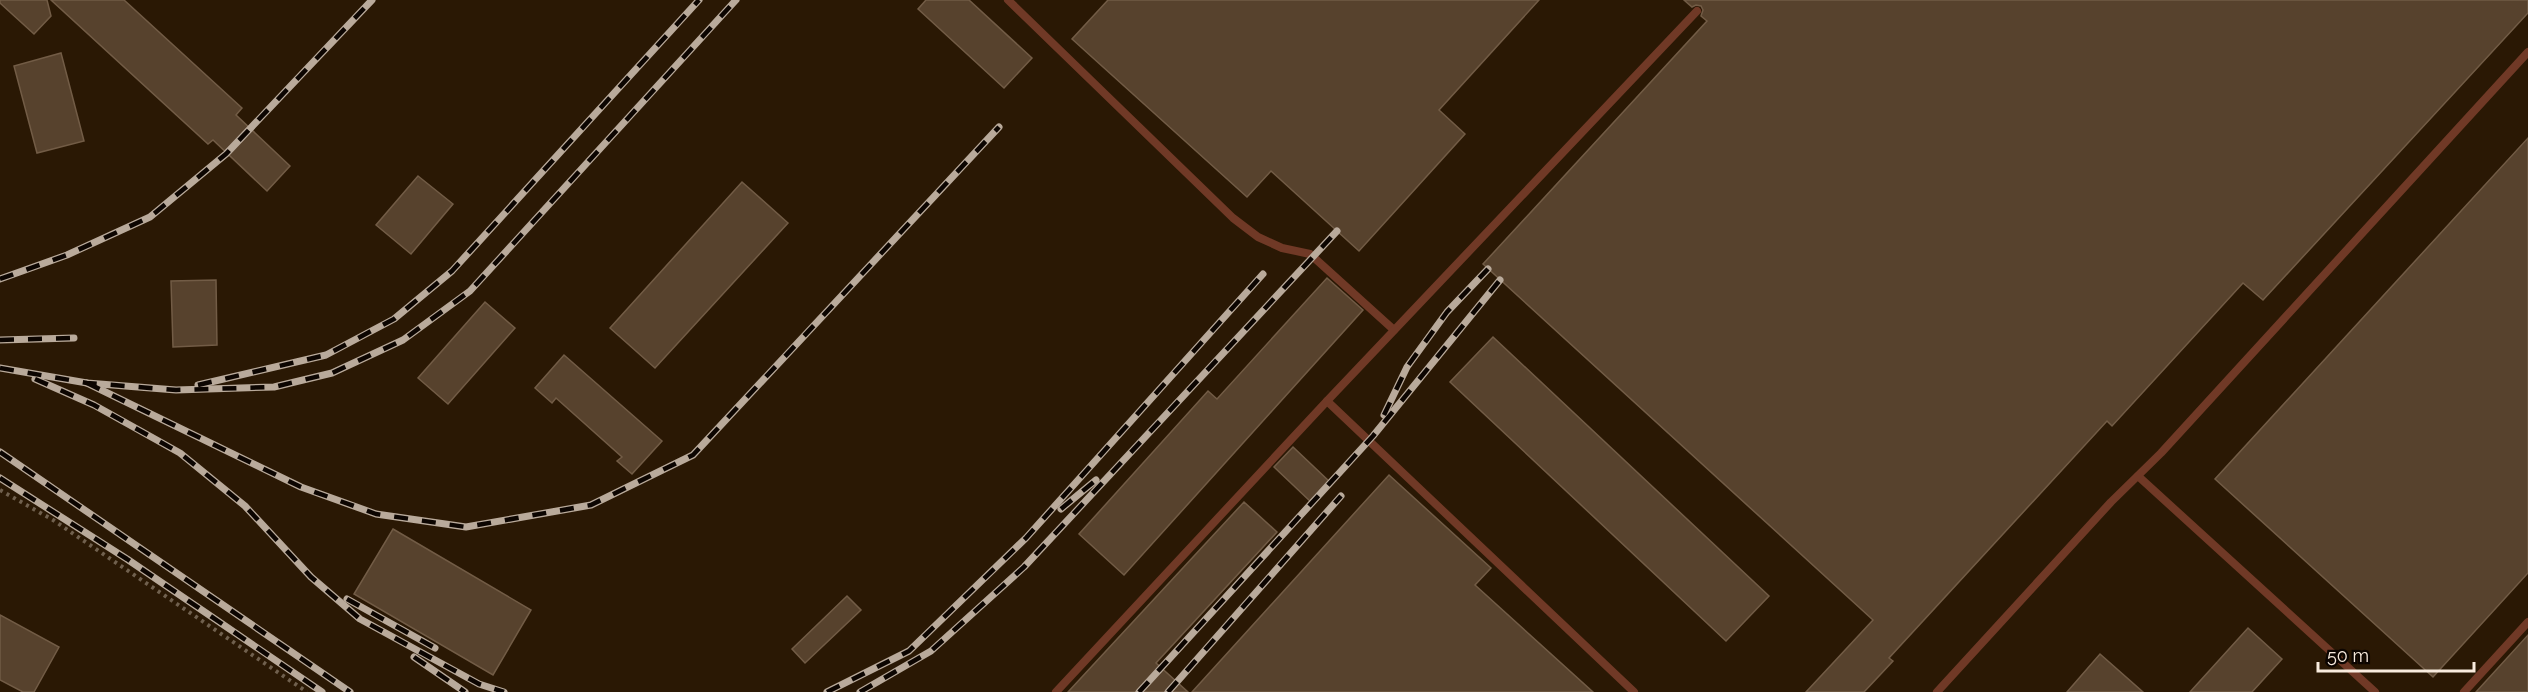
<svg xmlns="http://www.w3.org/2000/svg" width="2528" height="692" font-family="Raleway,sans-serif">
<rect width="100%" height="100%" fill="#2a1804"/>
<g fill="#57422d" stroke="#725c46" stroke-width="1.5">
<polygon points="0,0 47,0 51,16 34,34 0,3"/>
<polygon points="51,0 124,0 242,108 236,115 290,166 267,191 213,140 208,144"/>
<polygon points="926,0 969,0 1032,58 1004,88 918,9"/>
<polygon points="1108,0 1539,0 1439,110 1465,134 1359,251 1271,171 1247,197 1072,39"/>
<polygon points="1684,0 2528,0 2528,13 2263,300 2243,283 2112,426 2107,421 1889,658 1893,661 1864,692 1806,692 1873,620 1483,264 1707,21 1701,16 1703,10 1701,6 1696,5 1692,7"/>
<polygon points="61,53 84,141 37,153 14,66"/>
<polygon points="2528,138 2528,573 2433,677 2215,479"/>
<polygon points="418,176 453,204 411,254 376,225"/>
<polygon points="742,182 788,223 655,368 610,328"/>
<polygon points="1327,278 1363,310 1124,575 1079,534 1208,391 1217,399"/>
<polygon points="216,280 217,345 173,347 171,281"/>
<polygon points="485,302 515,328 448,404 418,378"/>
<polygon points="1493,337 1769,596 1726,641 1450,382"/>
<polygon points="564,355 662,441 632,474 617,461 622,457 556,398 552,403 535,388"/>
<polygon points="1293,447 1331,483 1312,503 1274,467"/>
<polygon points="1389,475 1491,568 1475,585 1593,692 1192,692"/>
<polygon points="1244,502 1277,532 1156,663 1188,692 1068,692"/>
<polygon points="393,529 531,610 493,675 354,594"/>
<polygon points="847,596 861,610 805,663 792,649"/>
<polygon points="0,615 59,647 34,692 23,692 0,680"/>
<polygon points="2248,628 2282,659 2252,692 2190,692"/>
<polygon points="2528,635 2528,692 2476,692"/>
<polygon points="2100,654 2143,692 2067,692"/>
</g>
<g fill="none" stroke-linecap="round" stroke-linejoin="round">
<polyline stroke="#70604e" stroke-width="4" stroke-dasharray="3 4.5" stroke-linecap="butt" points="0,490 53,520 307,692"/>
<g stroke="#703926" stroke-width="8">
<polyline points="1008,0 1233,218 1258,237 1282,248 1310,254 1394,330"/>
<polyline points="1327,401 1634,692"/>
<polyline points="2138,476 2375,692"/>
<polyline points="1056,692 1327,401 1697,11"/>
<polyline points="1937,692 2111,502 2161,453 2528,52"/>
<polyline points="2464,692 2528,622"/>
</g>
<g stroke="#b9aa9b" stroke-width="7">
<g id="rail">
<polyline points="0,279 67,255 150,217 226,154 372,0"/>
<polyline points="0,340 74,338"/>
<polyline points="0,368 87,383 176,390 274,387 332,373 403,340 470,291 736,0"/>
<polyline points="35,379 94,405 180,453 245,506 311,577 360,619 479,684 504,692"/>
<polyline points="87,383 301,487 376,514 466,527 591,505 693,455 999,127"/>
<polyline points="198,385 326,355 394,319 452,271 699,0"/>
<polyline points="1384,415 1407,367 1447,312 1488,269"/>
<polyline points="0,452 350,692"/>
<polyline points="0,478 127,559 322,692"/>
<polyline points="1061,509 1096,480"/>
<polyline points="347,599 435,648"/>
<polyline points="414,657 465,692"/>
<polyline points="827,692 909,651 1026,538 1263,274"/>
<polyline points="860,692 931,651 1024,567 1337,231"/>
<polyline points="1139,692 1373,436 1500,280"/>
<polyline points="1168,692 1341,496"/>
</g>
</g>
<use href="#rail" stroke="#0c0501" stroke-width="4.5" stroke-dasharray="14" stroke-linecap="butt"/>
</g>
<path d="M2318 662v9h156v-9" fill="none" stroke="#f8ebde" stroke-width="3"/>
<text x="2327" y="662" font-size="18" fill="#f8ebde" stroke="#0c0501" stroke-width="4.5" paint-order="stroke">50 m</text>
</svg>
